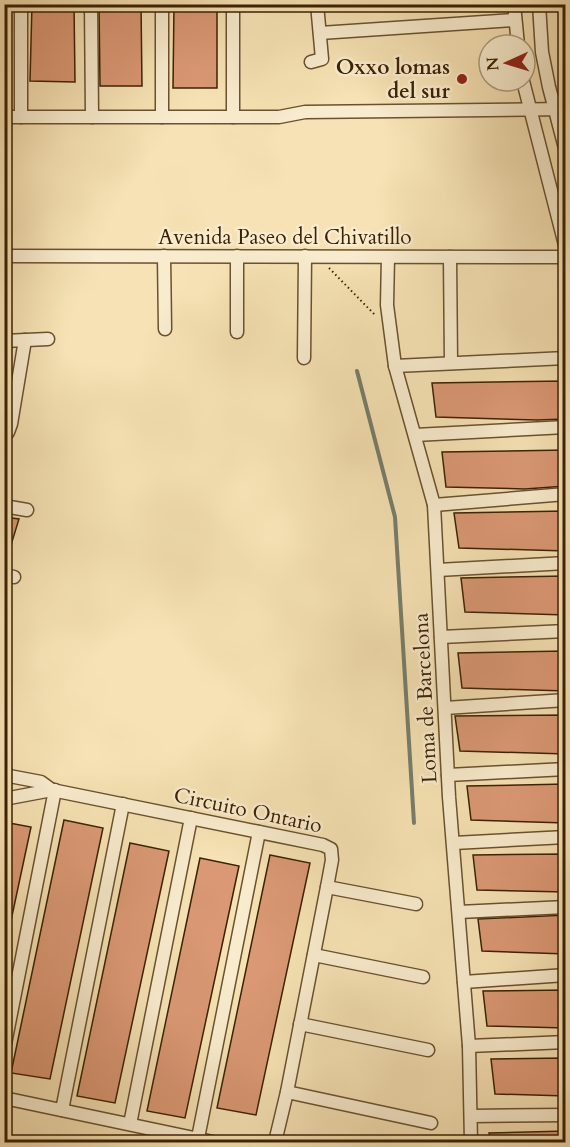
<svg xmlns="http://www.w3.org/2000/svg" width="570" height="1147" font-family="Cardo,serif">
<rect width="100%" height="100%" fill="#f6e2b4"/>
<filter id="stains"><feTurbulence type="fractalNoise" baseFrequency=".00333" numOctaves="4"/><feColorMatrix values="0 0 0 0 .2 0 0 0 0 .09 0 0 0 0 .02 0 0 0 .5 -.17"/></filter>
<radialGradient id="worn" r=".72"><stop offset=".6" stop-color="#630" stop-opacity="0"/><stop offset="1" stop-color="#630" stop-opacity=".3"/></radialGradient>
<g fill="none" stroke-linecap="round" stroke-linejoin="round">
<polyline stroke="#767e6d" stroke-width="4" points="357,371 395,517 414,823"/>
</g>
<g fill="#da9874" stroke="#3b2103" stroke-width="1.5">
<polygon points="32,4 74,4 75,82 30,81"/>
<polygon points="99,4 141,4 142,86 100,86"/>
<polygon points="174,4 217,4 217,88 173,88"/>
<polygon points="566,381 566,419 537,420 436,417 432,383"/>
<polygon points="566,450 566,486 525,489 446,487 442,452"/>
<polygon points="566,511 566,551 459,548 454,513"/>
<polygon points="4,517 19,519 7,558 4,558"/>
<polygon points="566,576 566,615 465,612 461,578"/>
<polygon points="566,651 566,691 462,688 458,653"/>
<polygon points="566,715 566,754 460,751 455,716"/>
<polygon points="566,784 566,823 471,820 467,786"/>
<polygon points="64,820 103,828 50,1079 11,1073"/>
<polygon points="4,822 31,827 9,930 4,930"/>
<polygon points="130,843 169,851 115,1103 77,1096"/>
<polygon points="566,854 566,892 477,890 473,855"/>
<polygon points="270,855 310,863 256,1115 217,1108"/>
<polygon points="200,858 239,866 185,1118 147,1111"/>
<polygon points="566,915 566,954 482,951 478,919"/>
<polygon points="566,990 566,1028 487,1026 483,991"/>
<polygon points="566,1058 566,1096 495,1094 491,1059"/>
<polygon points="566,1131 566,1143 491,1143 489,1133"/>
</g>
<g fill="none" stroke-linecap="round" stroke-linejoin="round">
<g stroke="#6a512f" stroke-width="15">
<g id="minor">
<polyline points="21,4 21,117"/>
<polyline points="91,4 92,117"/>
<polyline points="162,4 162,117"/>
<polyline points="233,4 233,117"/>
<polyline points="514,4 518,45"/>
<polyline points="539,4 542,52 549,87 566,152"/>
<polyline points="320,33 515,20"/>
<polyline points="311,62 322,59 317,4"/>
<polyline points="523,81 566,249"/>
<polyline points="4,117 279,117 305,112 566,109"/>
<polyline points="4,256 566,257"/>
<polyline points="164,256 165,329"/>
<polyline points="388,257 387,305 395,366 434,505 449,797 469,1046 471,1142"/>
<polyline points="450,257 451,363"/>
<polyline points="237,332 237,256"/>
<polyline points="4,341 48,339"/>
<polyline points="304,358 305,256"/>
<polyline points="395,366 566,358"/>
<polyline points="4,432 8,432 11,424 25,340"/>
<polyline points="415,435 566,427"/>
<polyline points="434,505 566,494"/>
<polyline points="4,506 27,510"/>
<polyline points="438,570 566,563"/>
<polyline points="4,575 14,577"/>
<polyline points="441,637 566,631"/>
<polyline points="445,708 566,700"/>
<polyline points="4,775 41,782 52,790"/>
<polyline points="448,775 566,769"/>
<polyline points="4,799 52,790 323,845 331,849 332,860 327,887 287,1092 275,1142"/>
<polyline points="454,843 566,837"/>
<polyline points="327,887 416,904"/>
<polyline points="459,912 566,907"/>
<polyline points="314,955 423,977"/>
<polyline points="464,982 566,975"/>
<polyline points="300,1024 428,1050"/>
<polyline points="469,1046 566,1042"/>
<polyline points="4,1049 55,790"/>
<polyline points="287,1092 431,1123"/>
<polyline points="4,1098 213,1142"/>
<polyline points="62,1110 123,804"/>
<polyline points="472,1116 566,1115"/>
<polyline points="130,1124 191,818"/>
<polyline points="198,1138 259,832"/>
</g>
</g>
<polyline stroke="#3b2103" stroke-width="2" stroke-dasharray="1.5 3" stroke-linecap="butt" points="329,268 375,315"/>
<use href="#minor" stroke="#f9ecce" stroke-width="12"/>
</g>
<circle fill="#8f2418" stroke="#f9ecce" stroke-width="2" cx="462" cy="79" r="6"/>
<g text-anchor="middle" stroke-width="5" stroke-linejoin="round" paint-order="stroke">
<g font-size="21" font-weight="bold" fill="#3b2103" stroke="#f9ecce" text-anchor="end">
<text x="450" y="74">Oxxo lomas<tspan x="450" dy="24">del sur</tspan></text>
</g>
<g font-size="21" fill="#3b2103" stroke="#f9ecce">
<text x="285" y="244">Avenida Paseo del Chivatillo</text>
<text transform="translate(425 698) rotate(-93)" y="7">Loma de Barcelona</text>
<text transform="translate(248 810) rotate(12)" y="7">Circuito Ontario</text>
</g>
</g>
<rect width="570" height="1147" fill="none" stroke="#f6e2b4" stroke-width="24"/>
<rect x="6" y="6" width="558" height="1135" fill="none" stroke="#3b2103" stroke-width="3"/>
<rect x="12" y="12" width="546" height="1123" fill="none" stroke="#3b2103" stroke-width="1.5"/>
<g transform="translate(507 63) rotate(266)"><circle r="28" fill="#f9ecce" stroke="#ad9b7d" stroke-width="1.5"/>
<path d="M0-4.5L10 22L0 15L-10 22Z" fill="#8f2418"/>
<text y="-9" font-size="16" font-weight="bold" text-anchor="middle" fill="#3b2103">N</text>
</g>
<rect width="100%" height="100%" filter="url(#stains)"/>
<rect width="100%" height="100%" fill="url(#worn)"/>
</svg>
